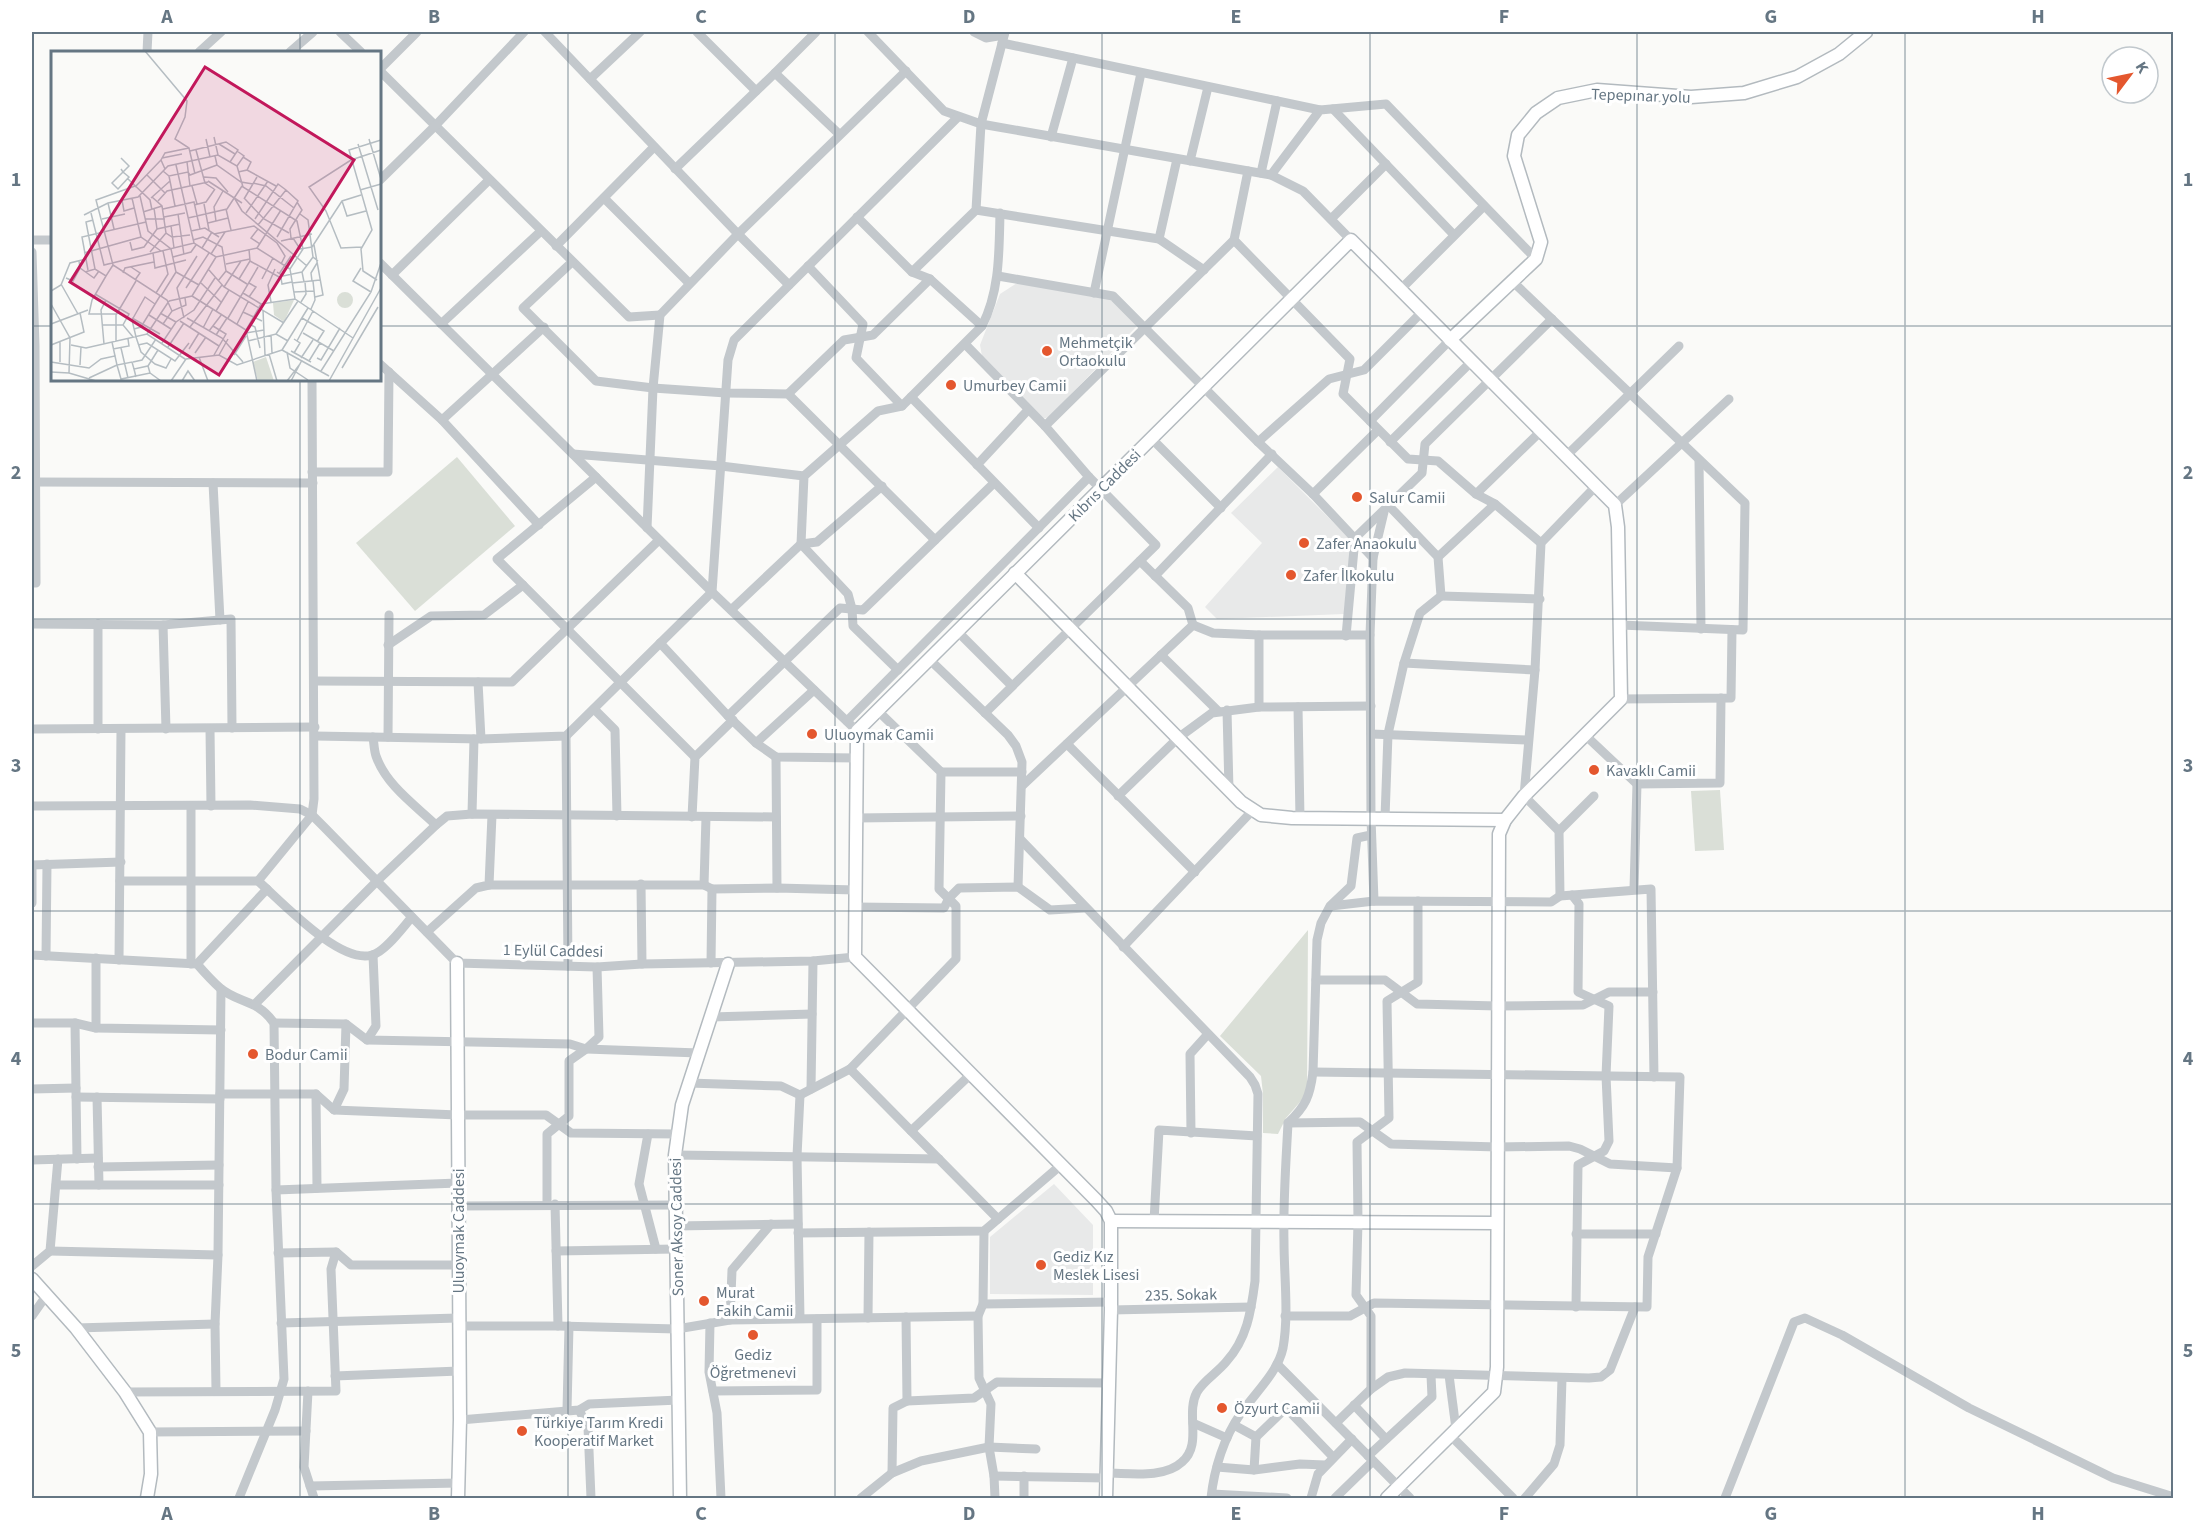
<svg xmlns="http://www.w3.org/2000/svg" width="2205" height="1530" font-family="'Source Sans 3',sans-serif">
<rect width="100%" height="100%" fill="#fafaf8"/>
<g fill="#e8e9e9">
<polygon points="1017,283 1112,299 1138,325 1049,417 1042,419 982,356 980,345 1000,294"/>
<polygon points="1278,467 1351,540 1344,614 1217,619 1205,607 1262,543 1231,513"/>
<polygon points="1054,1184 1093,1225 1093,1295 990,1294 990,1237"/>
</g>
<g fill="#dadfd7">
<polygon points="457,457 515,526 415,611 356,543"/>
<polygon points="1720,790 1724,850 1695,851 1691,791"/>
<polygon points="1308,930 1307,1094 1286,1118 1278,1134 1263,1133 1263,1094 1261,1076 1220,1036"/>
</g>
<g fill="none" stroke-linecap="round" stroke-linejoin="round">
<g stroke="#b3babf" stroke-width="15">
<g id="secondary">
<polyline points="1450,340 1536,259 1541,242 1514,156 1518,135 1536,113 1558,98 1597,90 1691,97 1744,93 1797,77 1839,54 1866,32"/>
<polyline points="1015,573 1241,802 1261,815 1292,818 1505,820"/>
<polyline points="457,963 460,1420 458,1498"/>
<polyline points="1111,1221 1497,1223"/>
<polyline points="32,1279 76,1328 125,1392 150,1432 151,1474 147,1498"/>
<polyline points="680,1498 675,1155 682,1105 728,964"/>
<polyline points="1106,1498 1111,1310 1111,1221 1106,1211 1096,1200 855,957 857,731 1351,240 1615,505 1618,527 1621,699 1524,796 1505,820 1499,834 1497,1367 1494,1392 1387,1498"/>
</g>
</g>
<g stroke="#c3c8cc" stroke-width="9">
<polyline points="340,32 361,52"/>
<polyline points="545,32 738,234 789,285"/>
<polyline points="697,32 756,91"/>
<polyline points="816,32 775,73 839,134"/>
<polyline points="868,32 944,111 981,124 1271,175 1303,191 1351,240"/>
<polyline points="974,32 986,38 1004,35"/>
<polyline points="1002,43 1320,110"/>
<polyline points="147,52 148,32"/>
<polyline points="199,52 221,32"/>
<polyline points="290,52 313,32"/>
<polyline points="380,69 417,32"/>
<polyline points="380,71 629,317 660,315"/>
<polyline points="590,79 640,32"/>
<polyline points="1333,109 1454,235"/>
<polyline points="1051,137 1073,58"/>
<polyline points="1190,161 1208,87"/>
<polyline points="675,169 775,73"/>
<polyline points="1248,171 1234,240 1350,359 1343,394 1408,459 1438,461 1476,494 1495,504 1541,543"/>
<polyline points="1261,173 1277,101"/>
<polyline points="1271,175 1320,110 1386,104 1536,259"/>
<polyline points="380,180 435,126 524,32"/>
<polyline points="604,198 689,283"/>
<polyline points="976,210 1159,239 1204,270"/>
<polyline points="857,217 912,272 930,279 982,326"/>
<polyline points="1331,219 1386,164"/>
<polyline points="1159,239 1177,159"/>
<polyline points="32,240 52,240"/>
<polyline points="556,246 654,147"/>
<polyline points="32,252 35,346 36,583 32,583"/>
<polyline points="572,262 523,308 596,381 653,388 726,393 788,394 935,540"/>
<polyline points="380,263 712,592 857,731"/>
<polyline points="808,266 863,324 856,358 902,406"/>
<polyline points="912,272 976,210 981,124 1005,32"/>
<polyline points="392,275 489,180"/>
<polyline points="998,276 1113,296 1258,442 1313,494 1373,558"/>
<polyline points="1512,281 1745,503 1743,630 1620,625"/>
<polyline points="1400,290 1484,206"/>
<polyline points="1094,293 1141,73"/>
<polyline points="441,324 541,231"/>
<polyline points="965,344 1045,426 1089,477 1156,545 985,713"/>
<polyline points="380,364 442,420 539,525"/>
<polyline points="788,394 844,340 873,335 930,279"/>
<polyline points="911,397 1039,528"/>
<polyline points="442,420 544,327"/>
<polyline points="1370,421 1450,340"/>
<polyline points="1045,426 1234,240"/>
<polyline points="1151,438 1221,508"/>
<polyline points="1258,442 1329,379 1364,370 1422,312"/>
<polyline points="1390,442 1471,362"/>
<polyline points="573,454 721,466 804,476"/>
<polyline points="1566,456 1679,346"/>
<polyline points="1699,460 1701,629"/>
<polyline points="977,465 1028,410"/>
<polyline points="312,472 388,472 389,372"/>
<polyline points="596,477 497,559 695,757"/>
<polyline points="32,482 313,483"/>
<polyline points="213,483 220,620"/>
<polyline points="1313,494 1378,430"/>
<polyline points="1476,494 1541,431"/>
<polyline points="1615,505 1729,399"/>
<polyline points="647,528 653,388 660,315 738,234 906,71"/>
<polyline points="1438,557 1495,504"/>
<polyline points="1140,561 1188,608 1193,625"/>
<polyline points="1155,576 1272,454"/>
<polyline points="1441,596 1540,599"/>
<polyline points="731,610 801,544 817,542 882,486"/>
<polyline points="32,624 163,625 231,619 232,728"/>
<polyline points="98,624 98,729"/>
<polyline points="163,625 166,729"/>
<polyline points="1193,625 1213,633 1259,635 1370,635"/>
<polyline points="957,631 1012,686"/>
<polyline points="1259,635 1259,707"/>
<polyline points="1346,636 1355,538 1422,473 1425,444 1552,319"/>
<polyline points="660,643 728,716 756,743 776,757 857,758"/>
<polyline points="388,645 431,616 484,615 523,585"/>
<polyline points="1161,655 1218,711"/>
<polyline points="929,659 1008,735 1016,746 1022,762 1018,887"/>
<polyline points="1404,663 1535,670"/>
<path d="M898,670L853,626L852,609L848,594L801,544L804,476L878,411L902,406L982,326C1000,291 999,251 1000,213"/>
<polyline points="315,681 512,682 659,540"/>
<polyline points="478,682 481,739"/>
<polyline points="1621,699 1731,698 1732,630"/>
<polyline points="1298,707 1300,818"/>
<polyline points="594,709 615,730 617,816"/>
<polyline points="1227,710 1229,790"/>
<polyline points="728,716 840,608 863,610 994,483"/>
<polyline points="847,721 1089,477"/>
<polyline points="32,729 315,727"/>
<polyline points="210,729 211,806"/>
<polyline points="1371,734 1528,740"/>
<polyline points="1585,735 1637,784 1720,783 1721,698"/>
<polyline points="315,736 481,739 566,736 712,592 728,360 734,340 958,117"/>
<polyline points="566,736 568,966"/>
<path d="M373,737C374,743 374,750 376,756C386,785 415,805 436,825"/>
<polyline points="388,737 389,615"/>
<polyline points="756,743 814,690"/>
<polyline points="1067,744 1195,872"/>
<polyline points="776,757 777,888"/>
<polyline points="941,772 1022,772"/>
<polyline points="1023,785 1193,625"/>
<polyline points="1118,796 1178,738 1212,713 1259,707 1371,706"/>
<polyline points="32,806 250,805 300,809 312,815 324,827 457,963 597,967 642,964 813,961 855,957"/>
<polyline points="191,806 191,964"/>
<polyline points="472,814 474,739"/>
<polyline points="692,817 695,757 733,720"/>
<polyline points="856,818 1021,816"/>
<polyline points="1385,818 1388,734 1404,663 1420,613 1441,596 1438,557 1389,506"/>
<polyline points="1559,831 1594,796"/>
<path d="M1020,839L1250,1077L1255,1085L1258,1094L1255,1281C1251,1312 1247,1339 1226,1362C1218,1372 1203,1381 1197,1392C1185,1414 1203,1444 1182,1462C1164,1479 1129,1473 1106,1473"/>
<polyline points="32,865 121,862"/>
<polyline points="32,866 32,903"/>
<path d="M120,881H258C281,901 340,965 372,955C385,952 403,927 412,917"/>
<polyline points="258,881 312,815 314,799 312,380"/>
<polyline points="641,884 642,964"/>
<polyline points="489,885 704,885 712,889 777,888 856,890"/>
<polyline points="704,885 706,817"/>
<polyline points="1634,889 1637,784"/>
<polyline points="1572,895 1579,904 1578,992 1609,1006 1606,1076 1609,1141 1604,1151 1578,1165 1576,1307"/>
<polyline points="1560,896 1559,831 1524,796 1535,670 1541,543 1596,486"/>
<polyline points="1374,901 1371,818 1370,635 1373,558 1384,512"/>
<polyline points="1331,906 1374,901 1551,902 1560,896 1651,889 1654,1077"/>
<polyline points="855,907 944,908 949,898 959,888 1018,887 1050,910 1085,908"/>
<polyline points="427,932 476,888 489,885 492,815"/>
<polyline points="1123,947 1253,810"/>
<path d="M32,955L197,964C204,972 212,981 220,988C239,1004 256,998 274,1023L276,1190L284,1379L275,1410L239,1498"/>
<polyline points="46,956 47,864"/>
<polyline points="119,960 121,729"/>
<polyline points="711,963 712,889"/>
<polyline points="197,964 267,889"/>
<polyline points="1316,980 1385,980 1417,1004 1498,1006 1583,1005 1609,992 1653,992"/>
<polyline points="255,1004 377,881 436,825 447,816 472,814 776,817"/>
<polyline points="710,1017 812,1014"/>
<polyline points="32,1023 75,1023 96,1028 221,1030"/>
<polyline points="75,1023 77,1159"/>
<polyline points="274,1023 346,1024 367,1040 570,1044 586,1049 699,1053"/>
<polyline points="96,1028 96,958"/>
<polyline points="367,1040 376,1026 373,955"/>
<polyline points="850,1069 998,1219"/>
<polyline points="689,1083 781,1086 800,1095"/>
<polyline points="32,1089 76,1088"/>
<polyline points="811,1089 813,961"/>
<polyline points="220,1094 316,1094 334,1110 458,1115 546,1115 571,1133 678,1134"/>
<polyline points="316,1094 317,1188"/>
<polyline points="800,1095 850,1069 956,959 956,906 939,889 941,772 877,710"/>
<polyline points="76,1097 220,1099"/>
<polyline points="97,1097 99,1185"/>
<polyline points="334,1110 344,1089 346,1024"/>
<polyline points="1288,1123 1360,1122 1391,1144 1498,1147 1569,1146 1580,1149 1610,1164 1677,1168"/>
<polyline points="911,1131 971,1074"/>
<polyline points="1191,1133 1190,1054 1208,1034"/>
<polyline points="648,1134 639,1184 656,1249"/>
<polyline points="675,1155 939,1159"/>
<polyline points="32,1160 98,1158"/>
<polyline points="98,1167 219,1165"/>
<polyline points="56,1185 219,1185"/>
<polyline points="276,1190 458,1183"/>
<polyline points="547,1204 547,1134 569,1116 569,1061 586,1049 599,1037 597,967"/>
<polyline points="555,1204 558,1326"/>
<polyline points="458,1206 675,1205"/>
<polyline points="1154,1221 1159,1130 1257,1136"/>
<polyline points="676,1226 798,1224"/>
<polyline points="984,1231 983,1304 978,1316 979,1378 991,1404 989,1447 994,1476 995,1498"/>
<polyline points="798,1233 984,1231 1061,1165"/>
<polyline points="1576,1234 1656,1234"/>
<polyline points="50,1251 218,1255"/>
<polyline points="556,1251 676,1249"/>
<polyline points="278,1253 336,1252 351,1265 458,1265"/>
<polyline points="32,1266 50,1251 58,1159"/>
<polyline points="983,1304 1111,1302"/>
<polyline points="1111,1310 1251,1307"/>
<polyline points="32,1316 46,1296"/>
<polyline points="1285,1316 1350,1316 1374,1303 1647,1307 1648,1257 1677,1168 1680,1077 1313,1072"/>
<polyline points="906,1317 907,1401"/>
<polyline points="800,1318 797,1156 800,1095"/>
<polyline points="868,1318 869,1232"/>
<polyline points="730,1320 732,1270 771,1224"/>
<polyline points="281,1323 458,1318"/>
<polyline points="710,1323 709,1372 717,1413 721,1498"/>
<polyline points="458,1326 558,1326 677,1329 730,1320 978,1316"/>
<polyline points="76,1328 215,1324"/>
<polyline points="1277,1364 1410,1498"/>
<polyline points="1449,1375 1456,1429"/>
<polyline points="335,1376 459,1371"/>
<polyline points="1371,1389 1371,1316 1356,1295 1358,1222 1357,1142 1389,1118 1387,1001 1418,982 1418,901"/>
<polyline points="216,1391 215,1324 218,1255 221,989"/>
<polyline points="308,1391 304,1467 314,1498"/>
<polyline points="713,1391 817,1390 817,1319"/>
<polyline points="125,1392 336,1391 331,1269 336,1252"/>
<polyline points="1354,1405 1386,1439"/>
<polyline points="567,1410 569,1326"/>
<polyline points="579,1410 588,1427 591,1498"/>
<polyline points="460,1420 579,1410 589,1404 679,1400"/>
<polyline points="1193,1423 1227,1438"/>
<polyline points="1336,1423 1371,1389 1388,1377 1405,1373 1589,1378 1601,1377 1610,1370 1635,1307"/>
<polyline points="1234,1425 1256,1437"/>
<polyline points="150,1432 306,1431"/>
<polyline points="1450,1435 1513,1498"/>
<polyline points="1368,1456 1432,1397 1431,1375"/>
<polyline points="1217,1467 1254,1470 1300,1464 1325,1465"/>
<polyline points="1254,1470 1256,1437 1286,1408 1333,1457"/>
<polyline points="892,1473 893,1408 907,1401 974,1398 997,1382 1109,1383"/>
<polyline points="994,1476 1106,1478"/>
<polyline points="1024,1476 1024,1498"/>
<polyline points="310,1486 459,1483"/>
<polyline points="1212,1494 1287,1498"/>
<polyline points="861,1498 892,1473 921,1461 989,1447 1036,1449"/>
<path d="M1211,1498C1214,1469 1224,1437 1241,1413C1255,1393 1278,1372 1283,1348C1289,1314 1284,1276 1284,1242C1283,1202 1286,1162 1288,1123C1306,1106 1310,1096 1313,1072L1317,940L1321,923L1330,906L1351,886L1357,838L1371,835"/>
<polyline points="1311,1498 1318,1474 1352,1439"/>
<polyline points="1335,1498 1373,1461"/>
<polyline points="1525,1498 1554,1464 1560,1445 1562,1378"/>
<polyline points="1725,1498 1794,1322 1805,1318 1842,1335 1969,1408 2113,1478 2174,1497"/>
</g>
<use href="#secondary" stroke="#fff" stroke-width="12"/>
</g>
<path fill="none" stroke="#657683" stroke-width="1.5" stroke-opacity="0.55" d="M300,32V52M568,32V1498M835,32V1498M1102,32V1498M1370,32V1498M1637,32V1498M1905,32V1498M32,326H52M380,326H2174M300,380V1498M32,619H2174M32,911H2174M32,1204H2174"/>
<g fill="#e4572e" stroke="#fff" stroke-width="2">
<circle cx="1047" cy="351" r="6"/>
<circle cx="951" cy="385" r="6"/>
<circle cx="1357" cy="497" r="6"/>
<circle cx="1304" cy="543" r="6"/>
<circle cx="1291" cy="575" r="6"/>
<circle cx="812" cy="734" r="6"/>
<circle cx="1594" cy="770" r="6"/>
<circle cx="253" cy="1054" r="6"/>
<circle cx="1041" cy="1265" r="6"/>
<circle cx="704" cy="1301" r="6"/>
<circle cx="753" cy="1335" r="6"/>
<circle cx="1222" cy="1408" r="6"/>
<circle cx="522" cy="1431" r="6"/>
</g>
<g text-anchor="middle" stroke-width="6" stroke-linejoin="round" paint-order="stroke">
<g font-size="16" fill="#657683" stroke="#fff">
<text transform="translate(1641 95) rotate(2)" y="6">Tepepınar yolu</text>
<text transform="translate(1104 485) rotate(-45)" y="6">Kıbrıs Caddesi</text>
<text transform="translate(553 950) rotate(1)" y="6">1 Eylül Caddesi</text>
<text transform="translate(676 1227) rotate(-91)" y="6">Soner Aksoy Caddesi</text>
<text transform="translate(458 1231) rotate(-90)" y="6">Uluoymak Caddesi</text>
<text transform="translate(1181 1294) rotate(-1)" y="6">235. Sokak</text>
</g>
<g font-size="16" fill="#657683" stroke="#fff" text-anchor="start">
<text x="1059" y="348">Mehmetçik<tspan x="1059" dy="18">Ortaokulu</tspan></text>
<text x="963" y="391">Umurbey Camii</text>
<text x="1369" y="503">Salur Camii</text>
<text x="1316" y="549">Zafer Anaokulu</text>
<text x="1303" y="581">Zafer İlkokulu</text>
<text x="824" y="740">Uluoymak Camii</text>
<text x="1606" y="776">Kavaklı Camii</text>
<text x="265" y="1060">Bodur Camii</text>
<text x="1053" y="1262">Gediz Kız<tspan x="1053" dy="18">Meslek Lisesi</tspan></text>
<text x="716" y="1298">Murat<tspan x="716" dy="18">Fakih Camii</tspan></text>
<text x="753" y="1360" text-anchor="middle">Gediz<tspan x="753" dy="18">Öğretmenevi</tspan></text>
<text x="1234" y="1414">Özyurt Camii</text>
<text x="534" y="1428">Türkiye Tarım Kredi<tspan x="534" dy="18">Kooperatif Market</tspan></text>
</g>
</g>
<g transform="translate(51 51)">
<rect width="330" height="330" fill="#fafaf8"/>
<path d="M286 249a8 8 0 1 1 16 0a8 8 0 1 1-16 0ZM243,249L233,271L223,264L222,252ZM215,306L223,330H207L202,311Z" fill="#dadfd7"/>
<path fill="none" stroke="#b5bdc2" stroke-width="1.5" d="M94,0L136,50L134,66L124,88L138,97L144,123M163,86L167,104M155,88L159,106M318,88L330,128M168,93L184,103M307,93L327,159M145,99L154,132L163,138M139,100L175,91L187,99L179,111M186,100L193,105L186,115M164,105L166,114L190,131L202,133M111,107L131,103M136,111L139,135M125,114L143,192M70,118L72,121L78,126L67,138L61,132L78,115L70,107M114,118L110,109L114,102L138,97M196,119L225,135M112,120L118,125L137,121L139,124L166,114M187,121L196,119L200,111L192,106M96,124L114,142M118,125L124,155M153,126L165,127L177,141M76,127L99,149L101,159M157,130L191,152M202,132L215,135L243,157M84,135L45,149L62,214L116,249L121,260M141,135L146,153M84,136L110,109M309,139L330,133M89,145L97,180L120,198L125,221L110,245M101,146L111,155L115,182L121,186L139,184M81,147L90,186L110,200M100,147L119,130M184,148L191,160L256,215M193,148L206,126M194,148L213,168L238,182M71,149L73,160L83,157M107,150L116,140L157,131M291,150L296,165L315,160M57,152L63,178M153,153L158,179M143,154L155,151L164,138M103,157L106,178M112,158L143,151L149,178M175,158L180,179M92,161L111,155M40,162L53,214L143,192L165,206L206,197L239,218L244,248M195,162L217,130M127,163L133,204M249,163L257,169L262,206L267,210M33,164L57,152L87,146L117,115L167,104L186,115L192,136L246,170L252,198L239,218M113,166L134,162M137,167L176,158L191,135M51,168L74,163M94,168H114M204,168L227,133L235,139L247,150L226,186M42,169L35,171L44,218M165,170L163,156L172,140M157,172L177,167M207,174L235,139M120,175L123,197M207,178L200,187L209,193M140,180L154,177L168,186M163,183L203,175L226,192L234,205L230,213M240,187L239,178L251,159L246,151M242,187L249,198L261,196L291,150L310,144M142,189L152,186L171,196L175,220L167,230M230,190L261,183M79,191L81,199L93,196L106,178L129,173M263,194L272,244L264,246M311,196L290,197L275,160L258,136L300,109L330,99M151,197L161,181M206,197L230,159M99,201L115,182M33,202L90,186M102,202L104,217L135,209M160,203L174,181M122,206L140,201L145,194M199,210L230,227L231,233L241,231M175,213L199,208M80,216L89,222L84,229M29,217L43,227L48,220M310,217L302,230L320,241M37,219L31,186L95,171M158,219L173,236L233,272M175,220L196,233M34,221L44,218L55,225L62,214M125,221L148,234M226,221L232,225L251,221M72,222L74,217L103,211M228,223L240,205M55,225L41,249L38,263H66M15,227L22,230L29,217L28,210M188,228L199,210L198,198M211,228L222,207M326,229L312,220L310,198L321,179L298,99L330,89M261,230L260,222L266,212M253,231L251,221L262,206M150,232L170,251M198,232L205,236L198,246M241,232L269,229M10,233L27,263M173,236L190,210M135,237L158,202M0,240L10,234L19,212L35,208M243,241L263,240M105,242L117,223L112,200M192,242L210,253M44,243L78,263L72,274L82,286M141,245L195,279L206,330M118,250L141,245L165,206M220,251L217,234L224,218M250,251L255,243L254,231M0,253L19,287L18,322M104,253L94,246L81,269L85,286L90,301L104,313L115,317L120,308M260,258L264,249L262,230M212,259L214,304M165,260L178,239M192,261L211,270M109,262L125,271M98,264L120,278M81,267L109,283M133,267L126,237L146,205M136,267L171,287L192,311M177,267L207,216M251,267L273,280L266,291M129,270L168,295M0,273L37,259M112,273L121,260L135,254L134,247M186,273L197,251M198,273L204,276L209,297M52,274H72M162,275L175,283L163,304M139,276L171,234M152,277L162,258M83,278L90,276L109,245M195,279L210,253L244,248L302,287M158,280L171,263M195,282L213,279M252,282L283,300M96,283L118,250M225,283L247,250M165,284L176,267M220,284L221,302M9,290V311M65,290V264L85,230M197,290L225,283L237,290M246,290L262,260M111,292L125,271L143,259L164,227M53,293L50,259L55,249M0,294L33,281L29,262M20,294L35,297L96,283L134,308M87,294L96,292L124,310L138,292M117,296L133,272M70,297L77,327M62,298L78,295L77,288M138,298L148,282M231,299L278,325M231,299L257,257M240,300L260,311M236,301L239,317L257,329M144,302L155,286M243,302L249,292L243,288M218,303L226,330M168,304L177,288M183,304L195,285M148,306L157,330M250,307L262,289M266,307L270,309L289,277M258,310L269,292M0,311L38,317L50,308L64,305L61,291M82,311L91,309L105,288M29,314L30,296M97,315L107,299M291,317L327,256M83,318L81,311L66,314L70,328L99,322L110,330M270,320L320,241L330,212M0,321L18,322L45,330M85,326L83,318L97,315L99,322M38,327L66,314L64,305M120,330L135,308L168,304L186,314L231,299M131,330L137,320L144,330M236,330L249,313M240,330L251,309M278,330L330,237"/>
<path fill="#c2185b" fill-opacity="0.15" stroke="#c2185b" stroke-width="3" d="M154,16L303,109L168,324L19,231Z"/>
<rect width="330" height="330" fill="none" stroke="#657683" stroke-width="3"/>
</g>
<rect width="2205" height="1530" fill="none" stroke="#ffffff" stroke-width="66"/>
<g transform="translate(2130 75) rotate(58)"><circle r="28" fill="#ffffff" stroke="#c1c8cd" stroke-width="1.5"/>
<path d="M0-4.5L10 22L0 15L-10 22Z" fill="#e4572e"/>
<text y="-9" font-size="16" font-weight="bold" text-anchor="middle" fill="#657683">K</text>
</g>
<rect x="33" y="33" width="2139" height="1464" fill="none" stroke="#657683" stroke-width="2"/>
<g font-size="20" text-anchor="middle" font-weight="bold" fill="#657683">
<text x="167" y="23">A</text>
<text x="434" y="23">B</text>
<text x="701" y="23">C</text>
<text x="969" y="23">D</text>
<text x="1236" y="23">E</text>
<text x="1504" y="23">F</text>
<text x="1771" y="23">G</text>
<text x="2038" y="23">H</text>
<text x="16" y="186">1</text>
<text x="2188" y="186">1</text>
<text x="16" y="479">2</text>
<text x="2188" y="479">2</text>
<text x="16" y="772">3</text>
<text x="2188" y="772">3</text>
<text x="16" y="1065">4</text>
<text x="2188" y="1065">4</text>
<text x="16" y="1357">5</text>
<text x="2188" y="1357">5</text>
<text x="167" y="1520">A</text>
<text x="434" y="1520">B</text>
<text x="701" y="1520">C</text>
<text x="969" y="1520">D</text>
<text x="1236" y="1520">E</text>
<text x="1504" y="1520">F</text>
<text x="1771" y="1520">G</text>
<text x="2038" y="1520">H</text>
</g>
</svg>
